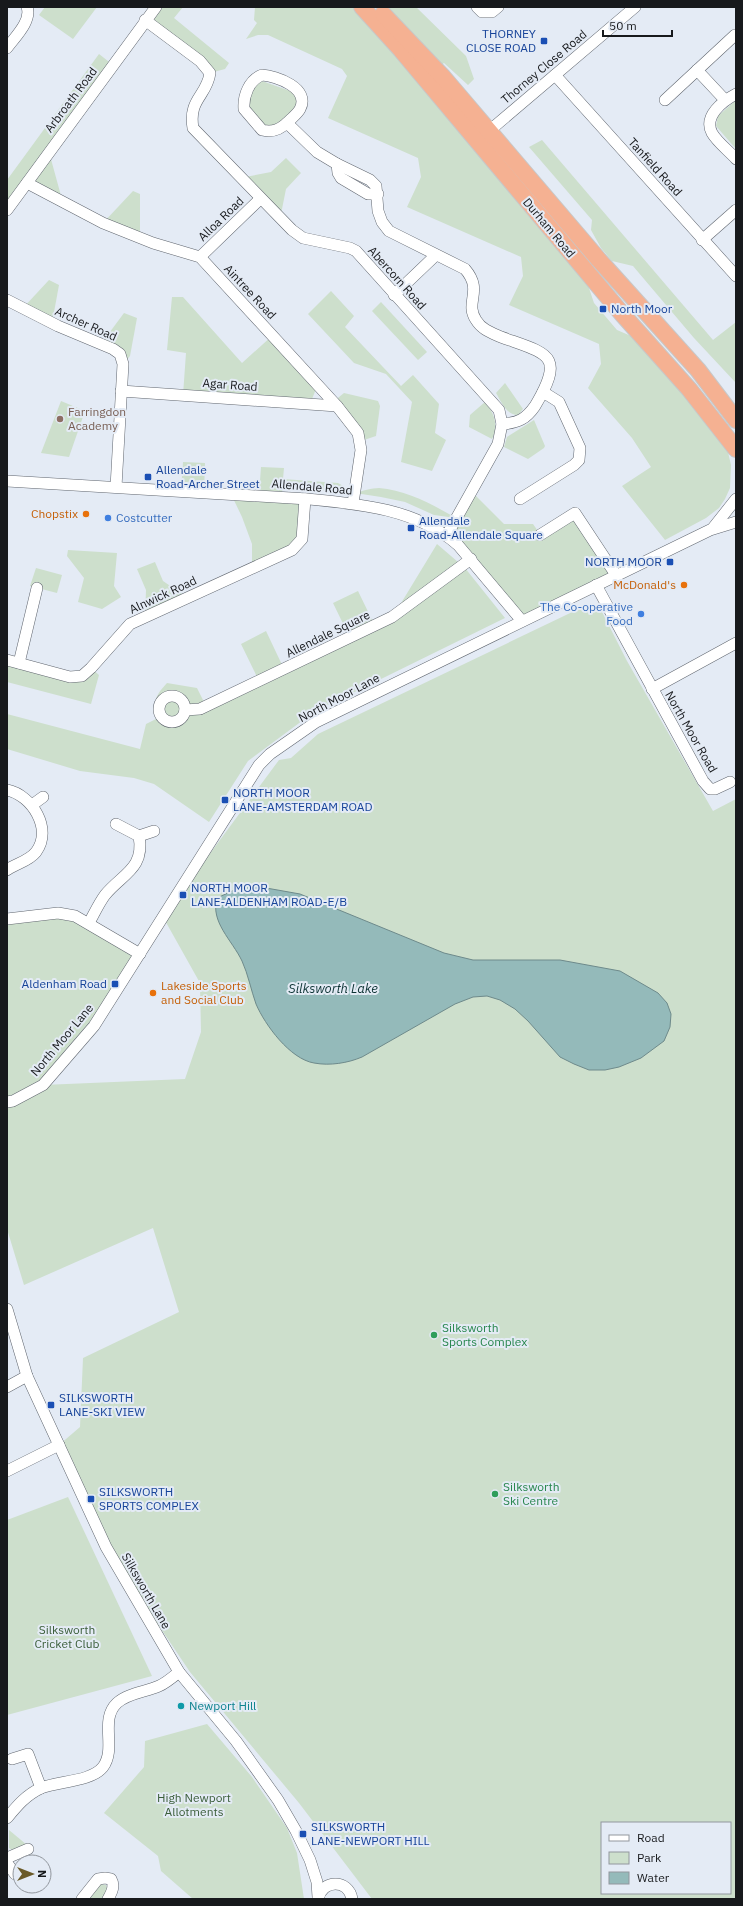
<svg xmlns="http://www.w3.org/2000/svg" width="743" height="1906" font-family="'IBM Plex Sans',sans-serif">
<rect width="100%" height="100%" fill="#e4ebf5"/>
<g fill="#cddfcc" fill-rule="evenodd">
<polygon points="45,7 97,7 73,39 39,15"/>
<polygon points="156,7 183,7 174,18 229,63 225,69 210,73 145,20"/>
<polygon points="255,7 355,7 586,279 594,303 617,330 638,339 716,430 727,448 731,465 730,488 725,499 719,508 706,518 665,540 622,486 651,467 632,438 588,388 601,364 599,344 509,305 523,276 521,257 407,207 421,177 418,158 328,118 347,76 342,69 268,35 258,35 246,39 257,23 254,20"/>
<polygon points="379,7 416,7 466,56 474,79 468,85 444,63 440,66"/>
<polygon points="99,54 113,65 49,152 63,203 27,183 7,210 7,180"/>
<path d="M262,81L293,92L297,99V105L278,127L263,126C258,122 253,117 250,112C242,101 253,87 262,81Z"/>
<polygon points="736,100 736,149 716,126 718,116"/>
<polygon points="542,140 713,340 736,322 736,383 694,338 633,266 612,261 601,248 591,230 592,220 529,147"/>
<polygon points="286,158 301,173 286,189 280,219 240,178 271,172"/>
<polygon points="133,191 140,194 140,238 103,223"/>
<polygon points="49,280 59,285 52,323 23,308"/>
<polygon points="331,291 354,316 345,327 401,386 413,375 439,404 435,433 446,440 432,471 401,462 412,402 386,374 354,363 308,314"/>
<polygon points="172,297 183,297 242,363 273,335 318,384 310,404 183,395 186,353 167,350"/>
<polygon points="381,302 427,352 418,360 372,311"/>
<polygon points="124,313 137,318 130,356 123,364 101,344"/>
<path d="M505,383L523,409L518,415C506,415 501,401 496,393Z"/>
<polygon points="344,393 378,401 380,406 376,436 361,441 333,402"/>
<polygon points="61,401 85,411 69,457 41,453"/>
<path d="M485,402C494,412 499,426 492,439L469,427L470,415Z"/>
<polygon points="534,420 545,446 544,448 528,459 504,447 507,437"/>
<polygon points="183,462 205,463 204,493 181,491"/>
<path d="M261,467L284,468L283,479L338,483L355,493C362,491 372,488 379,488C407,490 433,505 456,518L472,492L504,524H533L540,534L575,513L616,575L522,621L447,535L456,518L434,515L405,502L381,497L355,493L283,487L281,497L305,499L302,539L252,569V544L242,517L231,494L259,495Z"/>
<path d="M437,544L465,568L505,618L314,712L248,761L209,822L154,784L134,778L80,771L7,749V714L140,749L146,724L158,718C152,701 156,695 167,683L197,688L206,706L259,681L241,644L266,631L284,669L350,638L333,603L358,591L375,626L392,618Z"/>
<polygon points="68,550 117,553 114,586 121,597 102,609 78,602 84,578 67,556"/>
<polygon points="155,562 163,581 188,598 145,617 146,590 137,569"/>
<polygon points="36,568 62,575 57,593 30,586"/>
<path d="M589,604L600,608L627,661L713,811L736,799V1899H372L299,1803L190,1672L106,1547L59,1445L80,1427L83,1358L179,1312L153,1228L24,1285L7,1229V919L58,913L140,954L94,1026L43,1085L185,1079L201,1032L200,983L163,917L279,760L291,758L318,734ZM602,1823H730V1893H602Z"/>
<polygon points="7,660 70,677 91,668 99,675 91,704 7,682"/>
<polygon points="68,1497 152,1676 7,1715 7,1520"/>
<polygon points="207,1724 252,1777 287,1828 297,1853 304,1899 193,1899 161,1871 158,1856 104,1813 144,1767 145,1741"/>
<polygon points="9,1830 27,1845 12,1850 9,1848"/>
<polygon points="101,1884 106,1885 108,1891 101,1899 87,1899"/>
</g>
<path fill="#94baba" stroke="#6e8a8b" d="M255,886L300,894L444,953L473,960H560L620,971L658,993L667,1003L671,1014L670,1027L664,1041L641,1058L619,1067L605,1070H589L574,1064L560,1057L528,1021L515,1009L500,1000L487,996L473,997L455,1004L362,1057C348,1063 330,1066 314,1063C290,1059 265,1025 256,1004C251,990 248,974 242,961C232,940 210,922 217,898L241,887Z"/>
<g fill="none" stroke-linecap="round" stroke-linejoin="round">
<g stroke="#60666f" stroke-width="12">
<g id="minor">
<polyline points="477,7 482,12 492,12 498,7"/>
<path d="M145,20L200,61L210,73C207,96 188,99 193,128L292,230L303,238L350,248L356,251L499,410L502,424L498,444L447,535"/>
<path d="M7,48C15,37 32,21 27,7"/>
<polyline points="697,70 725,100"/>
<path d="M262,75C276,76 311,88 300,109C298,113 293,117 289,121C281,129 273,133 262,130L244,109C243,96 249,80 262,75Z"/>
<polyline points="555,75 736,276"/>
<path d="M736,94C723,101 703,116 712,133C717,142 729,151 736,159"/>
<polyline points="665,100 735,35"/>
<path d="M287,123L317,152L337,164L370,180L376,186L378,211L382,222L389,231L465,269C484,291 464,302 476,320C482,330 492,333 501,337C548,354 566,354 535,406C526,419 518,423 502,424"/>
<polyline points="489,131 635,7"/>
<polyline points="337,164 338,173 341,178 368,194 378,194"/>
<polyline points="27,183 103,223 153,243 200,257 337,406 358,433 361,450 353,503"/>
<polyline points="7,210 156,7"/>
<polyline points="702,240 736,210"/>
<polyline points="200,257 260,199"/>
<polyline points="394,295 436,255"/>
<polyline points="7,300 58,326 113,349 120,354 123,364 116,487"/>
<polyline points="121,391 337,406"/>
<path d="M7,481L308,499C361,504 417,509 458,545L522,621"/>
<polyline points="520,499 574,465 579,460 580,448 559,402 543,392"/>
<polyline points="713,528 736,499"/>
<polyline points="540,535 575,513 616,575"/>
<polyline points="596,585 703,781 710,789 715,789 730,782"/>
<polyline points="7,660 70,677 82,676 91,668 130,624 292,550 302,539 305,499"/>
<polyline points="19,663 37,588"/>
<polyline points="652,689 736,643"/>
<circle cx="172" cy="709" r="13"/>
<polyline points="185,710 200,709 392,617 471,559"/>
<path d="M7,790C32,795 53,829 36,852C28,862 16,863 7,870"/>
<polyline points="32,805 43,797"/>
<polyline points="139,836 154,831"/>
<polyline points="7,919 58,913 75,916 140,954"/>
<path d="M89,923C94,914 99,903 105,895C122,874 145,869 139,836L116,824"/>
<polyline points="7,1102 13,1101 43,1085 94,1026 259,765 270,754 316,722 710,530 736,522"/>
<polyline points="7,1309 27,1376 106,1547 179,1672 236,1741 278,1800 296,1831 310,1860 317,1882 318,1897"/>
<polyline points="7,1387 27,1376"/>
<polyline points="7,1471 59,1445"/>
<polyline points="12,1759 28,1754 41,1788"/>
<path d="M7,1818C17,1806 26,1795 41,1788C58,1781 91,1782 103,1767C117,1748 99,1720 117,1703C128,1693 146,1692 159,1686C166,1683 173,1677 179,1672"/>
<polyline points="7,1858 28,1849"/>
<polyline points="7,1863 15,1874"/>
<path d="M82,1899L98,1879L105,1878L111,1879C115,1886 112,1892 108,1899"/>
<path d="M318,1899C322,1879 349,1879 352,1899"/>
</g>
</g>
<g stroke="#c7c8c9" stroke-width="18">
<g id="highway">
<polyline points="362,7 401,50 623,315 689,389 736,449"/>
<polyline points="383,14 443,77 599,260 698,370 736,420"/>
</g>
</g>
<use href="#minor" stroke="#fff" stroke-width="11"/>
<use href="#highway" stroke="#f5b192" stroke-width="16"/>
</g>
<g fill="#1a4fb4" stroke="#e4ebf5" stroke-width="1.5">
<rect x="540" y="37" width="8" height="8" rx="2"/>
<rect x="599" y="305" width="8" height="8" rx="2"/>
<rect x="144" y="473" width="8" height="8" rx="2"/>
<rect x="407" y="524" width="8" height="8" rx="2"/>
<rect x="666" y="558" width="8" height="8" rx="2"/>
<rect x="221" y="796" width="8" height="8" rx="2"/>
<rect x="179" y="891" width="8" height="8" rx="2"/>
<rect x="111" y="980" width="8" height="8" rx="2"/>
<rect x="47" y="1401" width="8" height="8" rx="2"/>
<rect x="87" y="1495" width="8" height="8" rx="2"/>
<rect x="299" y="1830" width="8" height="8" rx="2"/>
</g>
<circle fill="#8d6e63" stroke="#e4ebf5" stroke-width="1.5" cx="60" cy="419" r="4"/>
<g fill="#e8710a" stroke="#e4ebf5" stroke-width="1.5">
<circle cx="86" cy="514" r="4"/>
<circle cx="684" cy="585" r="4"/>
<circle cx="153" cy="993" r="4"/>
</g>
<g fill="#3f7fe0" stroke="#e4ebf5" stroke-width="1.5">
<circle cx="108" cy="518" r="4"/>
<circle cx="641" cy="614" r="4"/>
</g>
<g fill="#2e9e5b" stroke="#e4ebf5" stroke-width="1.5">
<circle cx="434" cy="1335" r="4"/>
<circle cx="495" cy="1494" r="4"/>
</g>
<circle fill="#0f9aa8" stroke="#e4ebf5" stroke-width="1.5" cx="181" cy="1706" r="4"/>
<g text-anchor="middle" stroke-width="4" stroke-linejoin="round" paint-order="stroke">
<g font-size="12" fill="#164399" stroke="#e4ebf5" text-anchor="start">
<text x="536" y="38" text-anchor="end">THORNEY<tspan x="536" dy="14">CLOSE ROAD</tspan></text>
<text x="611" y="313">North Moor</text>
<text x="156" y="474">Allendale<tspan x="156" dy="14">Road-Archer Street</tspan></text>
<text x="419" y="525">Allendale<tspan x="419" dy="14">Road-Allendale Square</tspan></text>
<text x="662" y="566" text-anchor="end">NORTH MOOR</text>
<text x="233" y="797">NORTH MOOR<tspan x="233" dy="14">LANE-AMSTERDAM ROAD</tspan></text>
<text x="191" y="892">NORTH MOOR<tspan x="191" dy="14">LANE-ALDENHAM ROAD-E/B</tspan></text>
<text x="107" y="988" text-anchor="end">Aldenham Road</text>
<text x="59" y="1402">SILKSWORTH<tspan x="59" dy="14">LANE-SKI VIEW</tspan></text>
<text x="99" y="1496">SILKSWORTH<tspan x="99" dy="14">SPORTS COMPLEX</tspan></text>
<text x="311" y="1831">SILKSWORTH<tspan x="311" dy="14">LANE-NEWPORT HILL</tspan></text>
</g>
<g font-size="12" fill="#17191c" stroke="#e4ebf5">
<text transform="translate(544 67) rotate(-40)" y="4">Thorney Close Road</text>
<text transform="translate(71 100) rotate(-53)" y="4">Arbroath Road</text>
<text transform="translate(655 167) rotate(48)" y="4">Tanfield Road</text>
<text transform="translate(221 219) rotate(-44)" y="4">Alloa Road</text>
<text transform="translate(549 228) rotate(50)" y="4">Durham Road</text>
<text transform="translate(397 278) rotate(48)" y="4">Abercorn Road</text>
<text transform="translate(250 292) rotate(47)" y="4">Aintree Road</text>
<text transform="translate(86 324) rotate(24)" y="4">Archer Road</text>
<text transform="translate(230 385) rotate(4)" y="4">Agar Road</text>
<text transform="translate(312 487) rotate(5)" y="4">Allendale Road</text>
<text transform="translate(163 595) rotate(-25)" y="4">Alnwick Road</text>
<text transform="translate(328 634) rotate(-26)" y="4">Allendale Square</text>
<text transform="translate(339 698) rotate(-28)" y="4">North Moor Lane</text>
<text transform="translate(691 732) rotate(60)" y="4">North Moor Road</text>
<text transform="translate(62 1040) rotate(-50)" y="4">North Moor Lane</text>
<text transform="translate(146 1591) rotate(60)" y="4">Silksworth Lane</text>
</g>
<g font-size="12" fill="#785e54" stroke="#e4ebf5" text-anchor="start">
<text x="68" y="416">Farringdon<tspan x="68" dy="14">Academy</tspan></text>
</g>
<g font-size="12" fill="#c56008" stroke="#e4ebf5" text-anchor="end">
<text x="78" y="518">Chopstix</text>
<text x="676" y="589">McDonald's</text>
<text x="161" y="990" text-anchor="start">Lakeside Sports<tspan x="161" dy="14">and Social Club</tspan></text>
</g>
<g font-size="12" fill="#366cbe" stroke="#e4ebf5" text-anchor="start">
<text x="116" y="522">Costcutter</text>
<text x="633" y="611" text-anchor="end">The Co-operative<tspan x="633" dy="14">Food</tspan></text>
</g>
<g font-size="12" fill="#27864d" stroke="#e4ebf5" text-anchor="start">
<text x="442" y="1332">Silksworth<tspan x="442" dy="14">Sports Complex</tspan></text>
<text x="503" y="1491">Silksworth<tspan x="503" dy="14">Ski Centre</tspan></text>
</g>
<g font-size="12" fill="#3a5d39" stroke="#e4ebf5">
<text x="67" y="1634">Silksworth<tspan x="67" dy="14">Cricket Club</tspan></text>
<text x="194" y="1802">High Newport<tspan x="194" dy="14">Allotments</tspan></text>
</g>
<g font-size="12" fill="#0d838f" stroke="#e4ebf5" text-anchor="start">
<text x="189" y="1710">Newport Hill</text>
</g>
<g font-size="13" font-style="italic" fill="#0d3334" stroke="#e4ebf5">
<text x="333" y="993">Silksworth Lake</text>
</g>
</g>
<rect width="743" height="1906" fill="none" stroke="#17191c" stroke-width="16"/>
<rect x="601" y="1822" width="130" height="72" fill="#e4ebf5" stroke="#92979e"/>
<rect x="609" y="1835" width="20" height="6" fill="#ffffff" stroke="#92979e"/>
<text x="637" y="1842" font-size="12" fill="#17191c">Road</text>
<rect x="609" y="1852" width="20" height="12" fill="#cddfcc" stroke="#92979e"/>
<text x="637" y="1862" font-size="12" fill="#17191c">Park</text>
<rect x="609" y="1872" width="20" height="12" fill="#94baba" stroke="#92979e"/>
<text x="637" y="1882" font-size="12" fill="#17191c">Water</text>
<g transform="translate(32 1874) rotate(90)"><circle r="19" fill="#e4ebf5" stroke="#92979e"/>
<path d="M0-3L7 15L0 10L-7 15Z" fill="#6a5a28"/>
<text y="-6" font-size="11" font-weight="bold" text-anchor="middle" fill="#17191c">N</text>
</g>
<path d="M603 30v6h69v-6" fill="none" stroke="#17191c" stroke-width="2"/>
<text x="609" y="30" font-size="12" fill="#17191c" stroke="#e4ebf5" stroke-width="3" paint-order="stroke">50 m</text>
</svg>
